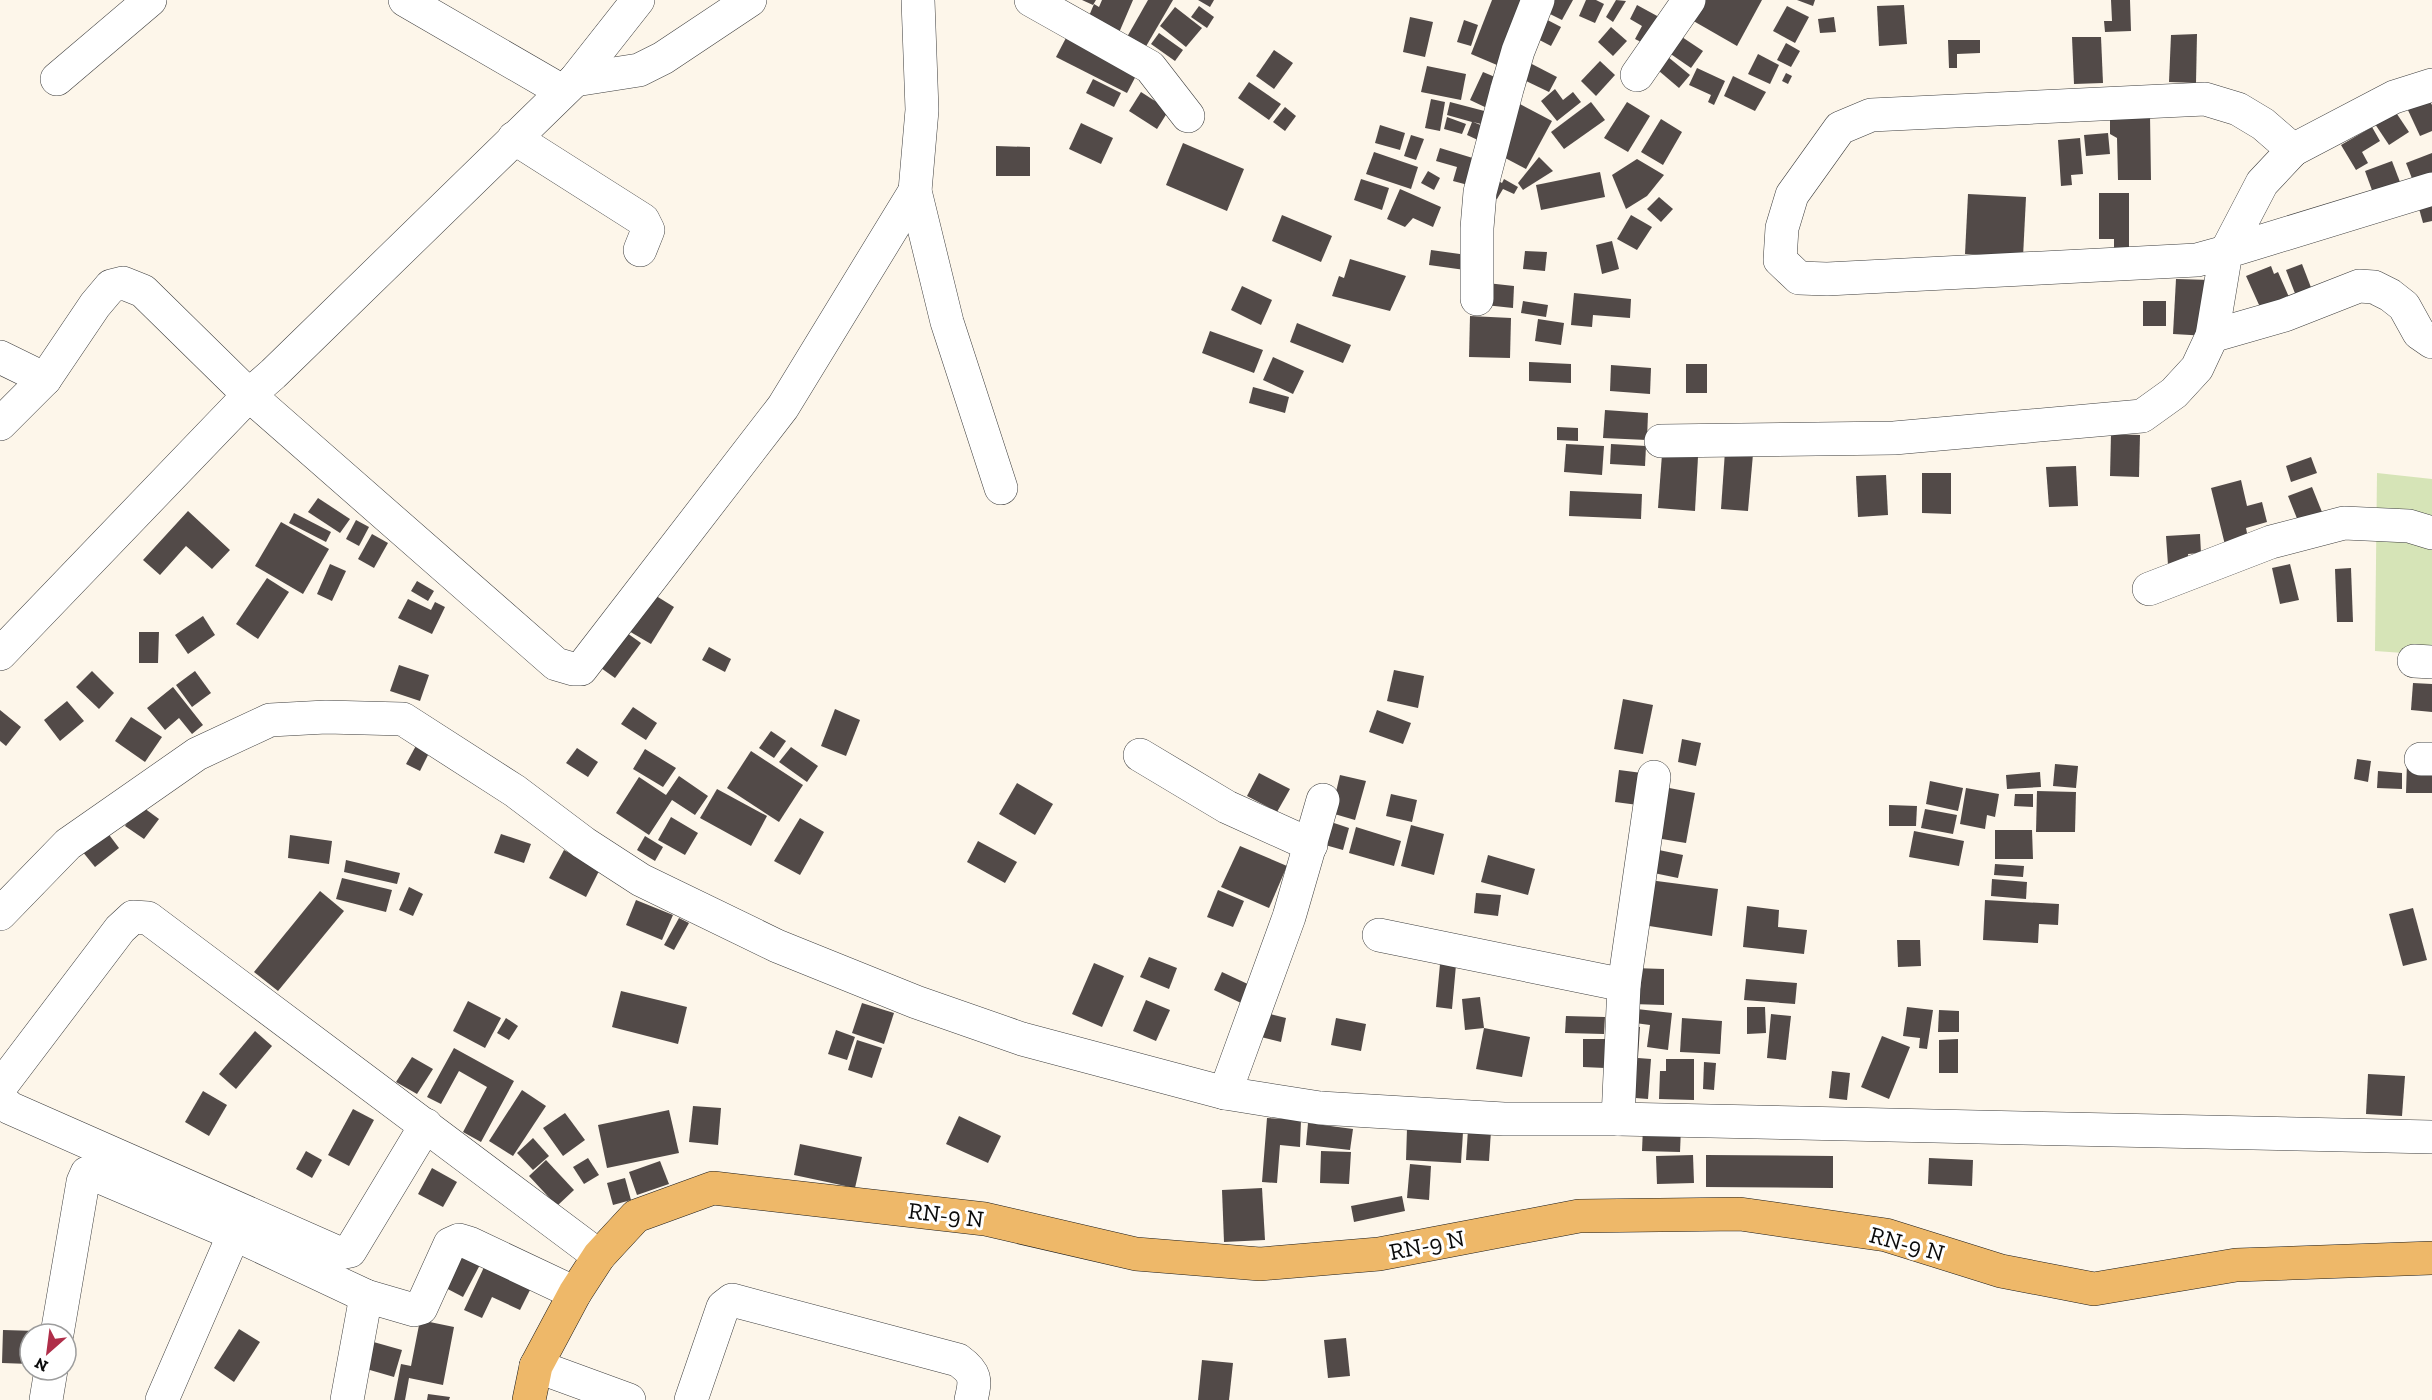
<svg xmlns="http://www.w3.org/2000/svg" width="2432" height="1400" font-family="'Zilla Slab',serif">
<rect width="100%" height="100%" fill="#fdf6ea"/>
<polygon fill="#d6e4b7" points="2377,473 2432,479 2432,655 2375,651"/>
<g fill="#524a48">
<polygon points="1082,0 1096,0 1093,5"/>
<polygon points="1102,0 1133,0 1115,42 1084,28 1094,4 1099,7"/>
<polygon points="1148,0 1173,0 1141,55 1123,44"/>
<polygon points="1198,0 1214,0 1210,7"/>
<polygon points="1492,0 1532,0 1504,68 1471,54"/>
<polygon points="1553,0 1573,0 1562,20 1546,12"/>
<polygon points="1586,0 1596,0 1604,4 1595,23 1579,16"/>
<polygon points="1616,0 1626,1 1613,22 1606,17"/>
<polygon points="1700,0 1762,0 1737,46 1690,19"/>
<polygon points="1797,0 1815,0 1813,6"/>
<polygon points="2111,0 2130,0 2131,31 2105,32 2104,21 2112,21"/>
<polygon points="1637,5 1659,17 1645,44 1635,39 1642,26 1630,19"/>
<polygon points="1904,5 1907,44 1879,46 1877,6"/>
<polygon points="1199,6 1214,17 1207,28 1191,17"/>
<polygon points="1787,6 1809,17 1795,43 1773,31"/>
<polygon points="1175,7 1202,28 1186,47 1160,26"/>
<polygon points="1536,14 1561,27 1551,46 1526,33"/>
<polygon points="1410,17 1433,22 1425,57 1403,52"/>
<polygon points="1834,17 1836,32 1820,33 1818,19"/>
<polygon points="1464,20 1478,25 1471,46 1457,42"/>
<polygon points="1611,27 1627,41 1613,56 1598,42"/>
<polygon points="1673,31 1703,51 1691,68 1662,48"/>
<polygon points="1159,33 1183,50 1175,61 1151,44"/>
<polygon points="1068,34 1139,70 1127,93 1056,57"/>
<polygon points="2197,34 2196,83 2169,82 2171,35"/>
<polygon points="2072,37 2101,37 2103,83 2074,84"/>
<polygon points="1948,40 1980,40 1980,53 1957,54 1957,68 1949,68"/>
<polygon points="1786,43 1800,51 1791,67 1777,60"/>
<polygon points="1274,50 1293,63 1274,89 1256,76"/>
<polygon points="1662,52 1690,75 1679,88 1652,65"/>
<polygon points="1758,54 1779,65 1770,84 1748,74"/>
<polygon points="1600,61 1615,75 1596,96 1581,81"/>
<polygon points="1528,62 1557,77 1549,92 1520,78"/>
<polygon points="1427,66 1466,74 1461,100 1421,92"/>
<polygon points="1697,68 1725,81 1714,105 1708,102 1711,95 1689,85"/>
<polygon points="1483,72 1495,77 1490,87 1497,91 1489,109 1470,100"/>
<polygon points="1786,73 1792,76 1788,84 1782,81"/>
<polygon points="1733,76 1766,92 1755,111 1724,96"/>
<polygon points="1093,79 1121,93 1114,107 1086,93"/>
<polygon points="1249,82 1281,104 1269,120 1238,98"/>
<polygon points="1555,89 1563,100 1573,92 1581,102 1557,121 1541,101"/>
<polygon points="1141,92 1169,110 1157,129 1129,111"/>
<polygon points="2428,98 2432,105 2432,131 2420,136 2407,108"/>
<polygon points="1431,99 1445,102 1440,131 1425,128"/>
<polygon points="1450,102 1492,113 1489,126 1473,122 1486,127 1480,141 1467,135 1472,122 1447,115"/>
<polygon points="1591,102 1605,120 1564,149 1551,132"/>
<polygon points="1627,102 1650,116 1628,152 1604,138"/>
<polygon points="1518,103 1552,121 1526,169 1492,151"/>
<polygon points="1285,107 1296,116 1285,131 1273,122"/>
<polygon points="2395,111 2409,132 2389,145 2375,124"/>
<polygon points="2110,115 2150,115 2151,180 2118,180 2117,138 2110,134"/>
<polygon points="1447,117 1466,124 1462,134 1444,129"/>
<polygon points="1661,119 1682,132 1663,165 1641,152"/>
<polygon points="1081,123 1113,138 1101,164 1069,149"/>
<polygon points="1380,125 1405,133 1400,150 1375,143"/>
<polygon points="2372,127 2380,141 2362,152 2368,163 2356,170 2341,145"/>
<polygon points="2108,133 2110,154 2086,156 2084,135"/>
<polygon points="1411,135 1424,139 1416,160 1404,156"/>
<polygon points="2080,138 2083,174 2071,175 2072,185 2061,186 2058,140"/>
<polygon points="1183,143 1244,169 1227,211 1166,185"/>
<polygon points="996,146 1030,147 1030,176 996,176"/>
<polygon points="1440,148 1476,159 1468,185 1453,181 1457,167 1436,161"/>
<polygon points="1374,152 1418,167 1411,189 1366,174"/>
<polygon points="2432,153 2432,173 2413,181 2406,163"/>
<polygon points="1539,157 1553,171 1523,190 1518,183"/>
<polygon points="1637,159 1664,175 1647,196 1626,209 1612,175"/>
<polygon points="2392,161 2400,182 2373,193 2365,171"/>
<polygon points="1428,171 1440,178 1434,190 1421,183"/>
<polygon points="1600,172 1605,197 1541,210 1536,185"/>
<polygon points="1491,177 1502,183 1504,179 1518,187 1514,194 1503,189 1497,199 1483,192"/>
<polygon points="1361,179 1389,188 1382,210 1354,200"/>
<polygon points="1400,189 1441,207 1433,227 1413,218 1405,227 1387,219"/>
<polygon points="2099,193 2129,193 2129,248 2114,248 2114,239 2099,239"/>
<polygon points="1968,194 2026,197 2023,257 1965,254"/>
<polygon points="1659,197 1673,209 1661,222 1647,209"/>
<polygon points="2432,202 2432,221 2423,223 2418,205"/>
<polygon points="1282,215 1332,236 1321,262 1272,241"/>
<polygon points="1631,215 1652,227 1637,250 1617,239"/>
<polygon points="1612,241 1619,269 1602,274 1596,245"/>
<polygon points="1431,250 1467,255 1465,270 1429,265"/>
<polygon points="1525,251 1547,252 1545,271 1523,269"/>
<polygon points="1350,259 1406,276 1390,311 1332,296 1339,276 1344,278"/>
<polygon points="2302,264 2312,290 2296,296 2286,270"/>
<polygon points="2271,266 2274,274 2278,272 2292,304 2264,316 2246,276"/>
<polygon points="2176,279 2211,280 2208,336 2173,334"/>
<polygon points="1487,283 1514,286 1513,308 1485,305"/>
<polygon points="1242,286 1272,300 1261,325 1231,310"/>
<polygon points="1574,293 1631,299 1630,318 1593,315 1592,327 1571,325"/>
<polygon points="1523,301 1548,305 1546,317 1521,313"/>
<rect x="2143" y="301" width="23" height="25"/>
<polygon points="1470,316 1511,318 1510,358 1469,357"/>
<polygon points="1538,319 1564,323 1561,345 1535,341"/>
<polygon points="1297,323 1351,345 1343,363 1290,342"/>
<polygon points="1210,331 1263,350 1254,373 1202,353"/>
<polygon points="1273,357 1304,371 1293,394 1263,380"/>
<polygon points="1529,362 1571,364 1571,383 1529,381"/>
<rect x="1686" y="364" width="21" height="29"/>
<polygon points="1611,365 1651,368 1650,394 1610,391"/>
<polygon points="1253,387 1289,397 1285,413 1249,403"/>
<polygon points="1605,410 1648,413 1647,440 1603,438"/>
<polygon points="1557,427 1578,428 1578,441 1557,440"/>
<polygon points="2111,434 2140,435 2139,477 2110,476"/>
<polygon points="1566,444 1604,446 1602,475 1564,472"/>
<polygon points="1611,444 1646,446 1645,466 1610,464"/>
<polygon points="1725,451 1753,454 1748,511 1721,509"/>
<polygon points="1662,454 1698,457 1695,511 1658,508"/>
<polygon points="2311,457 2317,473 2291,482 2286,466"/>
<polygon points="2076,466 2078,506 2049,507 2046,467"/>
<polygon points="1922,473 1951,473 1951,514 1922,513"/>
<polygon points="1886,475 1888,515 1858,517 1856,476"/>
<polygon points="2241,480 2247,506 2262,502 2267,522 2246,528 2250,548 2227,553 2211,488"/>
<polygon points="2312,487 2322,512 2298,521 2288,496"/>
<polygon points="1570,491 1642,494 1641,519 1569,516"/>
<polygon points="318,498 350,519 340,533 308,512"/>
<polygon points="188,511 230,550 212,569 186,546 160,575 143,560"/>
<polygon points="294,513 331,532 326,542 289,523"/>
<polygon points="356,520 369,527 359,546 346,539"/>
<polygon points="281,522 329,549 303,594 255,566"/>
<polygon points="372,534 388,543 374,568 358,559"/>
<polygon points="2200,534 2201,553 2188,554 2189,564 2168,565 2166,536"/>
<polygon points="330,564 346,571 332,601 317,594"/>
<polygon points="2290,564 2299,600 2280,604 2272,568"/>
<polygon points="2351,568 2353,622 2337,622 2335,569"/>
<polygon points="267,578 289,592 258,639 236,624"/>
<polygon points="417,581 434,591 428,601 411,591"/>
<polygon points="645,589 674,607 651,644 622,627"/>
<polygon points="408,599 431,610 435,602 445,607 432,634 398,618"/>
<polygon points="203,616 215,635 188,654 175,635"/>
<polygon points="620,628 641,643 615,678 594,663"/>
<polygon points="139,632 159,632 158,663 139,663"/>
<polygon points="709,647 731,659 725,672 702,660"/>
<polygon points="399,665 429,675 420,701 390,691"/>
<polygon points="1394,670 1424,676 1418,708 1387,701"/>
<polygon points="92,671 114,693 99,709 76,687"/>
<polygon points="195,671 211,693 192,707 176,685"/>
<polygon points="2413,683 2432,684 2432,712 2411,710"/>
<polygon points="173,687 203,725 192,734 179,718 165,730 147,708"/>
<polygon points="1623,699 1653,705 1643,754 1614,749"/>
<polygon points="67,701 84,721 60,741 44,720"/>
<polygon points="633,707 657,723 646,740 621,724"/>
<polygon points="835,709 860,720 846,756 821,746"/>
<polygon points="0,710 21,727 6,746 0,741"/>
<polygon points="1377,710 1411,723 1403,744 1369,732"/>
<polygon points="131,717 162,737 145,762 115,741"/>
<polygon points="771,731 786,741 774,758 759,748"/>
<polygon points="1682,739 1701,743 1696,766 1678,762"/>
<polygon points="418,742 431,749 420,771 406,764"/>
<polygon points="791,747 818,766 807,782 779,762"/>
<polygon points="577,748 598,762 588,777 566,763"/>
<polygon points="645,749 676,768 663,787 633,769"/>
<polygon points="751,751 803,785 779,822 727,788"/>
<polygon points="2357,759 2371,761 2368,782 2354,779"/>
<polygon points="2407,762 2432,763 2432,793 2406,793"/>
<polygon points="2055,764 2078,766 2076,788 2053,786"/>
<polygon points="1619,770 1642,773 1638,805 1615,802"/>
<polygon points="2378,771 2402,773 2402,789 2377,788"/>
<polygon points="2040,772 2041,787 2007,789 2006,775"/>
<polygon points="1259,773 1290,789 1277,812 1247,796"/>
<polygon points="1340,775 1366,781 1355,820 1331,813"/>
<polygon points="679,776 708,796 695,815 672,800 649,835 616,813 639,777 666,795"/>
<polygon points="1930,781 1963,788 1958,811 1926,804"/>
<polygon points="1017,783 1053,804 1035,835 999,814"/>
<polygon points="1659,786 1695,793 1686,843 1650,837"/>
<polygon points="1966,788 1999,794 1995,817 1987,815 1985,829 1960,824"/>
<polygon points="717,789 767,816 751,846 700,818"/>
<polygon points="2037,791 2076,792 2075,832 2036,832"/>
<polygon points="1391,794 1417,800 1412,822 1386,816"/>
<polygon points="2015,794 2033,794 2033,807 2014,806"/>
<polygon points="140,805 159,819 144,839 125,826"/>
<polygon points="1889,805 1917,806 1916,826 1889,826"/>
<polygon points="1925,809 1957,815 1953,834 1921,828"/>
<polygon points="671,817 698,833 685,855 658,840"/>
<polygon points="800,818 824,832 800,875 774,861"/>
<polygon points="1325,820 1349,828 1343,850 1318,843"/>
<polygon points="1411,825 1444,834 1434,875 1401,866"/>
<polygon points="1356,827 1401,841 1394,866 1349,853"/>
<polygon points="1995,830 2032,830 2033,859 1995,859"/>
<polygon points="1914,831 1964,841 1959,866 1909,857"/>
<polygon points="107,832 119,848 95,867 82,851"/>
<polygon points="501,834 531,844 524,863 494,853"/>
<polygon points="290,835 332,841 329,864 288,858"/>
<polygon points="645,836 663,847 655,861 637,850"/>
<polygon points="978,841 1017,862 1005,883 967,862"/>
<polygon points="1240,846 1287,866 1269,908 1221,887"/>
<polygon points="1654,849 1683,855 1678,878 1649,872"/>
<polygon points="564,850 600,869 586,897 549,878"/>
<polygon points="1488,855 1535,869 1528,895 1481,882"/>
<polygon points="346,860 400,873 397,884 344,872"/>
<polygon points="1995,864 2024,866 2023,877 1994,875"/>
<polygon points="342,878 392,890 386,912 336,899"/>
<polygon points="1992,879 2027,882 2026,899 1991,896"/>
<polygon points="1649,880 1718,889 1712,936 1643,925"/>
<polygon points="409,887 423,894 413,916 399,910"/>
<polygon points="1218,890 1244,901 1233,927 1207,917"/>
<polygon points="320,891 344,911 278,991 254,972"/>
<polygon points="1476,893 1501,895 1498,916 1474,913"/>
<polygon points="636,900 673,915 662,940 626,925"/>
<polygon points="1985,900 2059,904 2058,925 2039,924 2038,943 1983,940"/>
<polygon points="1747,906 1779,910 1778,927 1807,930 1804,954 1743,947"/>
<polygon points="2413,908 2427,960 2403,966 2389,914"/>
<polygon points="679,918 689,923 674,950 664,945"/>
<polygon points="1897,940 1920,940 1921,966 1898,967"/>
<polygon points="1149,957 1177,968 1169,989 1140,977"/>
<polygon points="1094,963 1124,976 1102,1027 1072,1014"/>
<polygon points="1440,964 1456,965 1452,1009 1436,1007"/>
<polygon points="1633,968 1664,969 1664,1005 1632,1004"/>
<polygon points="1222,972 1252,986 1243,1004 1214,990"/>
<polygon points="1746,979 1797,983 1795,1004 1744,1000"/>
<polygon points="621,991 687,1007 678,1044 612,1027"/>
<polygon points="1480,997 1484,1028 1465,1030 1462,999"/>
<polygon points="1146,1000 1170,1010 1156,1041 1133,1031"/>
<polygon points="468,1001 501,1018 485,1048 453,1031"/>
<polygon points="862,1003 894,1013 884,1044 852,1033"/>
<polygon points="1747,1007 1765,1007 1766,1033 1747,1034"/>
<polygon points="1907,1007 1933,1010 1927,1049 1919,1048 1920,1038 1903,1036"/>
<polygon points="1637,1009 1672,1013 1668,1050 1647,1047 1650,1025 1635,1023"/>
<polygon points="1939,1010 1959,1011 1959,1032 1938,1032"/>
<polygon points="1258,1011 1286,1018 1281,1042 1253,1035"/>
<polygon points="1771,1014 1791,1016 1786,1060 1767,1058"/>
<polygon points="1566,1016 1605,1017 1604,1034 1565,1033"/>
<polygon points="506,1018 518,1026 509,1040 497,1033"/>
<polygon points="1336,1018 1366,1024 1361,1051 1331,1045"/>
<polygon points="1682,1018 1722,1021 1720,1054 1680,1052"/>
<polygon points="1628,1026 1640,1027 1638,1058 1651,1059 1648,1099 1623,1097"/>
<polygon points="1484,1028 1530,1037 1522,1077 1476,1069"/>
<polygon points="836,1030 855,1037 847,1060 828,1054"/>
<polygon points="255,1031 272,1046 236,1089 219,1074"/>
<polygon points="1882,1036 1910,1047 1889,1099 1861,1087"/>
<polygon points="1583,1039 1606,1039 1605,1068 1583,1067"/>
<polygon points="1958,1039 1958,1073 1939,1073 1939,1040"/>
<polygon points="857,1040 882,1048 872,1078 848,1070"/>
<polygon points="454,1048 514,1081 481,1142 463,1132 487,1087 459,1071 441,1104 427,1097"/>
<polygon points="412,1057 433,1069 417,1094 396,1082"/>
<polygon points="1666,1059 1694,1059 1694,1100 1659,1099 1660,1071 1666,1071"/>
<polygon points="1704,1062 1716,1063 1714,1090 1703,1089"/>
<polygon points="1832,1071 1850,1073 1847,1100 1829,1098"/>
<polygon points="2368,1074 2405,1076 2402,1116 2366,1114"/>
<polygon points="522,1090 546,1106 513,1156 489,1141"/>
<polygon points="203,1091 227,1105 209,1136 185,1122"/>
<polygon points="693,1106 721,1108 718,1145 689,1142"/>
<polygon points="353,1109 374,1120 349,1166 328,1155"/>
<polygon points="669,1110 679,1153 607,1168 598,1125"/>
<polygon points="565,1113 585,1140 563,1156 543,1128"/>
<polygon points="959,1116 1001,1136 988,1163 946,1144"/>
<polygon points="1267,1118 1301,1120 1300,1147 1280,1145 1277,1183 1262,1182"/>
<polygon points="1308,1123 1353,1129 1350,1150 1306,1145"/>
<polygon points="1643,1127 1681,1128 1680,1152 1642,1151"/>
<polygon points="1407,1129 1463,1132 1461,1163 1406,1160"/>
<polygon points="1468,1129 1491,1131 1489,1161 1466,1160"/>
<polygon points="533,1138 549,1156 533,1170 517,1153"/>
<polygon points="800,1144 862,1157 855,1188 794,1175"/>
<polygon points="306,1151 322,1160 312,1178 296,1169"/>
<polygon points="1321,1151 1351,1152 1349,1184 1320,1183"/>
<polygon points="1693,1155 1694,1183 1657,1184 1656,1156"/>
<polygon points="1706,1155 1833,1156 1833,1188 1706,1187"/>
<polygon points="588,1158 599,1175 584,1184 573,1167"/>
<polygon points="1929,1158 1973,1160 1972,1186 1928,1184"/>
<polygon points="546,1160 574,1190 557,1206 529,1176"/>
<polygon points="660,1161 669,1184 637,1195 629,1172"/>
<polygon points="1410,1164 1431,1166 1429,1200 1407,1198"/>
<polygon points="432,1168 457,1182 443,1207 418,1194"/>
<polygon points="625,1178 631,1200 613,1205 607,1183"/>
<polygon points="1262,1188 1265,1240 1224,1242 1222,1190"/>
<polygon points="1402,1196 1405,1211 1354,1222 1351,1206"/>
<polygon points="460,1249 482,1261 463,1297 440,1285"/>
<polygon points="485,1265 532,1286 520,1310 492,1297 482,1318 464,1310"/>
<polygon points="420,1320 454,1327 443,1385 409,1378 405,1400 394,1400 401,1364 411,1366"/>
<polygon points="239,1329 260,1342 234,1382 214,1368"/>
<polygon points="3,1330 38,1331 38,1334 30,1334 30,1364 2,1363"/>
<polygon points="1346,1338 1350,1376 1328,1378 1324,1340"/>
<polygon points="370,1341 402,1350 394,1377 363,1368"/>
<polygon points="1202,1360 1233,1363 1229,1400 1198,1400"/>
<polygon points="428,1394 450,1397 449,1400 427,1400"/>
</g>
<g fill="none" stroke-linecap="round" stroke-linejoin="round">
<g stroke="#3e3e3e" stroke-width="34">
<g id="minor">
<polyline points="405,0 562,91"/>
<polyline points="918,0 922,110 915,191 947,322 1001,488"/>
<polyline points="1031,0 1150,67 1188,116"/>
<polyline points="1637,75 1689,0"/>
<polyline points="57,79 150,0"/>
<polyline points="575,80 639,70 663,58 750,0"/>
<polyline points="514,138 643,220 648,230 640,250"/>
<polyline points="2293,150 2394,97 2432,85"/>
<polyline points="1477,299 1477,228 1480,192 1507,89 1518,51 1538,0"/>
<polyline points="2212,336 2285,315 2359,286 2374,287 2390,295 2404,306 2419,333 2432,342"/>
<polyline points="0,357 45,379"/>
<polyline points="0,424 45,379 95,305 111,286 123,283 143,291 249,395 556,664 573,669 581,669 783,407 915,191"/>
<polyline points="1661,441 1894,438 2142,416 2174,393 2197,368 2212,336 2226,252 2262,183 2293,150 2263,124 2238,109 2205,99 1871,115 1840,128 1792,195 1782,228 1780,260 1799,278 1827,279 2197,260 2226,252 2432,189"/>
<polyline points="2149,589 2271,542 2344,523 2409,526 2432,533"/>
<polyline points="0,654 249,395 273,374 575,80 638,0"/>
<polyline points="2414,661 2432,662"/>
<polyline points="1140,755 1227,807 1311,845"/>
<polyline points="2421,759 2432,759"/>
<polyline points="0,914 68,844 197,754 270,720 326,717 403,719 515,791 584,843 641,880 777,946 916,1002 1022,1039 1225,1093 1320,1108 1504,1119 1618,1119 2432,1137"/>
<polyline points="1379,935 1624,985"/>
<polyline points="1225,1093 1289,917 1323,800"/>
<polyline points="0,1097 1,1086 120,929 133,917 148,918 599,1256"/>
<polyline points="0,1099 10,1108 339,1253 350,1251 426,1125"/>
<polyline points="1618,1119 1624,985 1654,777"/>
<polyline points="57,1334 83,1182 87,1173 93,1174 234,1234 366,1296 414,1310 421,1308 450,1244 459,1240 469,1243 575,1293"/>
<polyline points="536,1366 629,1400"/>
<polyline points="46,1400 51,1370"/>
<polyline points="162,1400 234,1234"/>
<polyline points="347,1400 366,1296"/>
<path d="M691,1400L723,1307L732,1300L958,1360C976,1373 976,1379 971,1400"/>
</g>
</g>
<g stroke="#1c1c1c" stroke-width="34">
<polyline id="major" points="529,1400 536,1366 575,1293 599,1256 636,1216 713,1188 985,1219 1136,1254 1260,1264 1379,1254 1579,1216 1740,1214 1886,1235 2001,1271 2094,1289 2236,1265 2432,1258"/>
</g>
<use href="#minor" stroke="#fff" stroke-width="33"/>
<use href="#major" stroke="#eeb869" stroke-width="33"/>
</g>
<g text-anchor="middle" stroke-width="6" stroke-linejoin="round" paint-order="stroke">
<g font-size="24" fill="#0b0b0b" stroke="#fff">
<text transform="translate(946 1215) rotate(7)" y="8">RN-9 N</text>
<text transform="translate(1907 1244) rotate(15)" y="8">RN-9 N</text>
<text transform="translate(1427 1245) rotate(-11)" y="8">RN-9 N</text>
</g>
</g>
<g transform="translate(48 1352) rotate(208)"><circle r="28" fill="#ffffff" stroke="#9d9d9d" stroke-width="1.5"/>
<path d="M0-4.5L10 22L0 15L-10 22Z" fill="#af2e49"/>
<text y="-9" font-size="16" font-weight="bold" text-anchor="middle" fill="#0b0b0b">N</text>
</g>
</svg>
